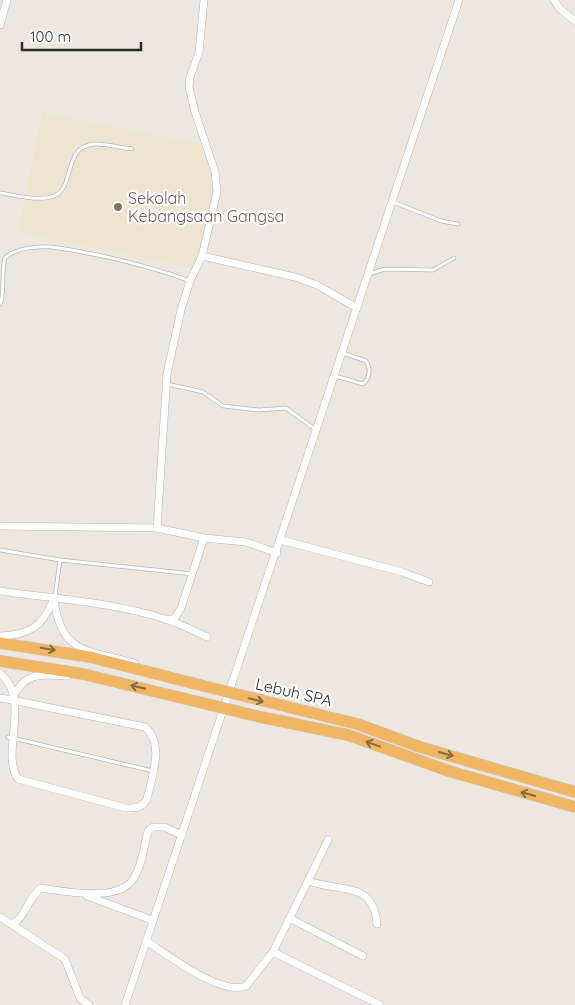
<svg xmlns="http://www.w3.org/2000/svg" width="575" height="1005" font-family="Quicksand,sans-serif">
<rect width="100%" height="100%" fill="#ede7df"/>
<polygon fill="#eee4d0" points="42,112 205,145 218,182 198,269 19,232"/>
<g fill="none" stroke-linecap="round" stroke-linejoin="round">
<g stroke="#b3b6bf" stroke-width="4.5">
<g id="service">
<path d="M0,193C16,195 38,202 54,196C76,187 62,147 94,144C105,143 120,148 132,149"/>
<polyline points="393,202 441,221 458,224"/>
<polyline points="369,274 385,269 433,270 454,258"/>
<path d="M0,304C5,296 1,271 5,258C15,248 38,246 52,247C95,253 150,266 190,281"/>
<path d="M335,376L363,384C370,378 371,368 366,361L343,353"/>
<polyline points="167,384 203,392 223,406 259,410 286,408 316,430"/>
<polyline points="0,550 60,560 193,574"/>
<polyline points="55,597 60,560"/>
<polyline points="8,737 153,771"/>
</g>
</g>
<g stroke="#b3b6bf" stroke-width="8">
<g id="minor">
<polyline points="554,0 560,9 575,21"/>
<polyline points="0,25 7,0"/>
<polyline points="202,256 295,277 317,285 357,308"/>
<polyline points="0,526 157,528 204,538 246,542 277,553"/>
<polyline points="157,528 167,374 181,310 190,281 202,256 217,192 215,172 195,112 189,87 190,77 199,52 204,0"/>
<polyline points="281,540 402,572 429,582"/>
<path d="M0,591C55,599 114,602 168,620C181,624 194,631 207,637"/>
<path d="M54,599C61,655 87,649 134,663"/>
<polyline points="168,620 175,618 181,608 204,538"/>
<path d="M0,636C29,635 42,627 53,601"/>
<path d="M0,673C32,699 0,753 18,779L126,808C137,808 142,808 147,799C152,776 165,744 145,727L12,700L0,698"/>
<path d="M12,699C25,672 39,674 67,676"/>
<path d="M309,881C341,893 373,880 377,924"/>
<polyline points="87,896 152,920"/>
<polyline points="0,917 65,959 80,998 89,1005"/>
<polyline points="291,919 363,956"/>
<path d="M13,924C27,915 28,897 41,888C63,891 113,902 131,882C141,871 144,846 148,831L153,827H164L182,835"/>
<path d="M146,941C168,955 221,996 246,986L273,952L328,840"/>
<polyline points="273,952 380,1005"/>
<polyline points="125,1005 459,0"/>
</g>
</g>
<g stroke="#c8c8c8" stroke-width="12">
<g id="trunk">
<polyline points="0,643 90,657 192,683"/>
<polyline points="0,661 83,674 186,699"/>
</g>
</g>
<use href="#service" stroke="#fff" stroke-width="3"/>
<use href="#minor" stroke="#fff" stroke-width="7"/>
<use href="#trunk" stroke="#f1b663" stroke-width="11"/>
<g stroke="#c8c8c8" stroke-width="12" stroke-linecap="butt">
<g id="trunk-bridge">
<polyline points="192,683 357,724 420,747 575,792"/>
<polyline points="186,699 256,716 348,735 449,771 575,807"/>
</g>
</g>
<use href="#trunk-bridge" stroke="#f1b663" stroke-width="11"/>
</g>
<defs><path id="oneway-shaft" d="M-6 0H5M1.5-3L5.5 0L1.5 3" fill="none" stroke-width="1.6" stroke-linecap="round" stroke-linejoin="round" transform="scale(1.25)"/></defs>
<g stroke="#856a45">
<use href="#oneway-shaft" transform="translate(48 649) rotate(9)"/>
<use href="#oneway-shaft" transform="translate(138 687) rotate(-166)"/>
<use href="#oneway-shaft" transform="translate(256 700) rotate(13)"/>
<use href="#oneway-shaft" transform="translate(373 744) rotate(-160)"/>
<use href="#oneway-shaft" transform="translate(446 754) rotate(16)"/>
<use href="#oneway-shaft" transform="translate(528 794) rotate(-164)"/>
</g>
<circle fill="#8d6e63" stroke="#fff" stroke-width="2" cx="118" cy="207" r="5"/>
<g text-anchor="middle" stroke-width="4.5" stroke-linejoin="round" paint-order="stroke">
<g font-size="16" fill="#785e54" stroke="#fff" text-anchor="start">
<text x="128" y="204">Sekolah<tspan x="128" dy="18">Kebangsaan Gangsa</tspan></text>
</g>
<g font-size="16" fill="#2c2c2c" stroke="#fff">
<text transform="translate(294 692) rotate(13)" y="6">Lebuh SPA</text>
</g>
</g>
<path d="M22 42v8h119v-8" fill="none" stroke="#2c2c2c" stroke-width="2.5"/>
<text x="30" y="42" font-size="15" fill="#2c2c2c" stroke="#ffffff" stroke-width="4" paint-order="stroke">100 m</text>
</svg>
